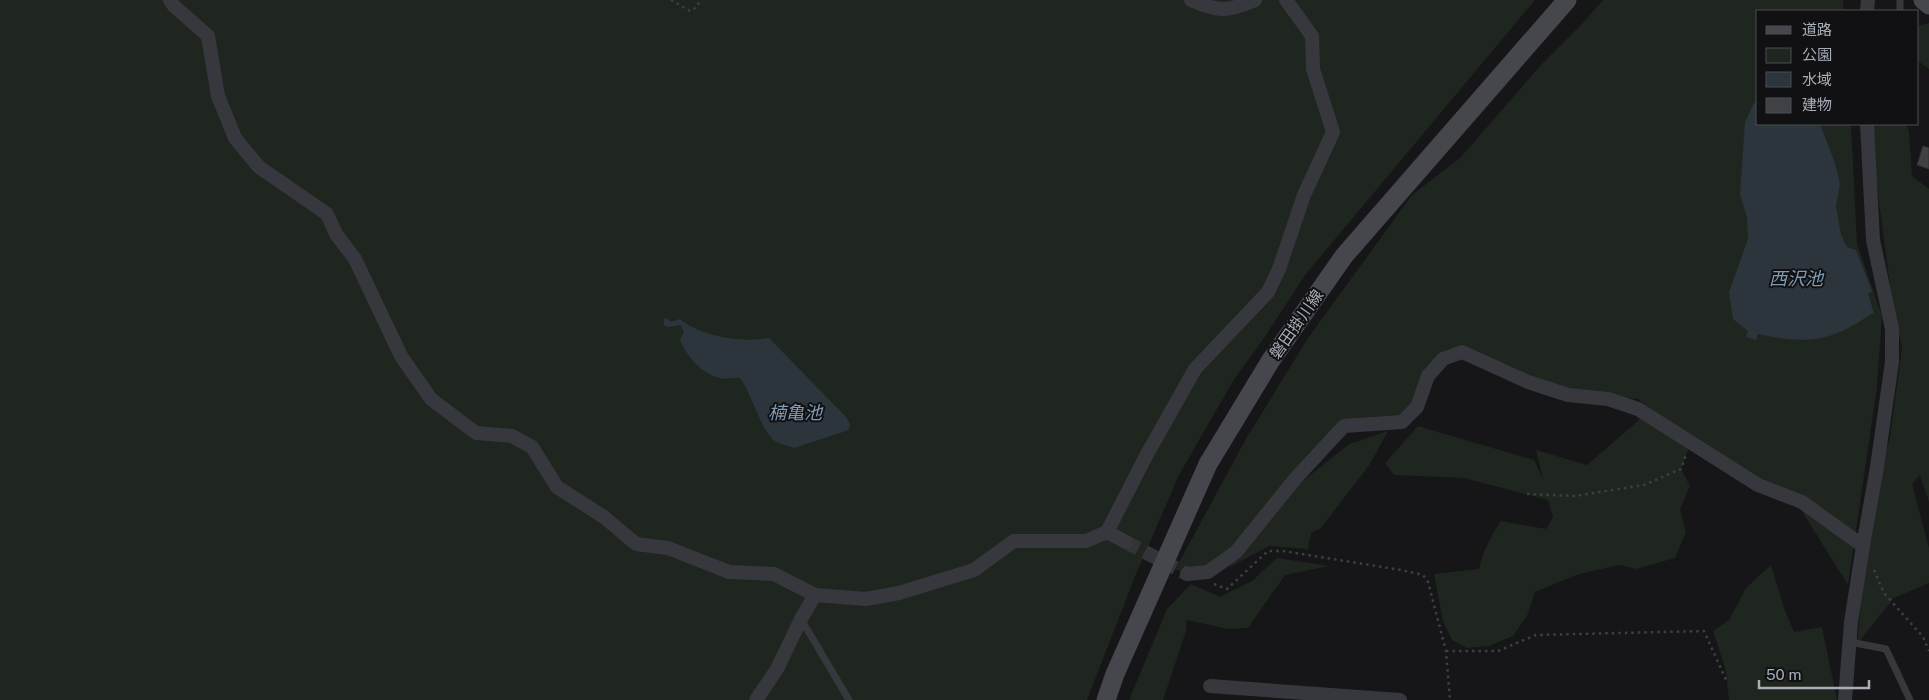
<svg xmlns="http://www.w3.org/2000/svg" width="1929" height="700" font-family="'Public Sans','Noto Sans JP',sans-serif">
<rect width="100%" height="100%" fill="#161618"/>
<g fill="#1e261f">
<polygon points="0,0 1535,0 1306,274 1264,338 1233,381 1179,475 1136,574 1087,700 0,700"/>
<path d="M1603,0H1843L1844,11H1758V124H1851L1857,244L1882,316L1877,387L1848,585L1798,505L1691,442L1681,469L1690,486L1680,509L1686,532L1675,558L1636,569L1619,565L1579,574L1535,592L1527,616L1513,636L1489,646L1467,648L1452,640L1443,621L1434,574L1479,569C1483,551 1491,536 1501,521L1546,529L1553,517L1548,500L1464,478L1394,475L1385,463L1418,426L1534,460L1543,479L1536,450L1587,465L1646,414L1687,439L1638,399L1568,395L1462,352L1435,369L1402,422L1344,426L1208,572L1175,570L1247,437L1308,338L1412,195L1461,157L1540,66L1581,25Z"/>
<polygon points="1929,23 1929,69 1918,61 1918,26"/>
<polygon points="1873,124 1906,124 1909,131 1912,176 1929,189 1929,502 1920,475 1912,484 1929,548 1929,583 1894,598 1857,644 1871,498 1890,438 1902,347 1892,301 1876,179"/>
<polygon points="1388,431 1370,464 1321,528 1311,533 1308,549 1269,546 1228,568 1294,488 1349,444"/>
<polygon points="1277,558 1329,566 1285,575 1248,628 1228,629 1187,620 1186,631 1163,700 1129,700 1167,609 1191,584 1220,597 1252,581"/>
<polygon points="1771,565 1784,608 1794,632 1822,627 1837,700 1729,700 1726,671 1713,631 1729,620 1746,588"/>
</g>
<g fill="#2c353c">
<path d="M1758,102V124H1820L1835,163L1840,184L1836,206L1841,235L1847,247L1856,250L1872,291L1868,294L1874,313C1863,319 1852,327 1840,332C1813,344 1786,340 1758,334L1756,340L1746,337L1748,331L1733,319L1729,292L1748,239L1747,217L1740,194L1745,122L1754,103Z"/>
<path d="M666,318L671,322L680,319C701,337 743,343 769,338L847,418L850,424L849,430L794,448C788,446 780,444 775,441C762,433 751,392 740,378C734,377 726,380 720,378C702,374 687,357 680,340L684,331L680,325L668,327L664,325V319Z"/>
</g>
<polygon fill="#404145" stroke="#303034" points="1923,146 1929,148 1929,169 1917,165"/>
<g fill="none" stroke-linecap="round" stroke-linejoin="round">
<polyline stroke="#333438" stroke-width="14" stroke-dasharray="14 7" stroke-linecap="butt" points="1126,542 1187,574"/>
<g stroke="#3d3f44" stroke-width="2.5" stroke-dasharray="2.5 4" stroke-linecap="butt">
<polyline points="671,0 690,11 697,7 700,0"/>
<polyline points="1527,494 1575,496 1644,485 1681,469 1686,455"/>
<polyline points="1874,570 1884,593 1923,637 1929,651"/>
<polyline points="1214,584 1227,589 1268,551 1283,551 1401,570 1423,575 1428,582 1446,651 1450,700"/>
<polyline points="1446,651 1498,651 1536,635 1704,631 1727,682"/>
</g>
<g stroke="#37383d" stroke-width="7">
<polyline points="1900,11 1900,0"/>
<polyline points="801,619 849,700"/>
<polyline points="1850,642 1886,649 1910,700"/>
</g>
<g stroke="#37383d" stroke-width="14">
<polyline points="170,0 174,6 208,36 218,96 235,138 259,167 327,214 336,234 355,259 401,356 431,399 476,433 512,436 532,447 557,487 604,517 636,544 668,548 729,572 774,574 815,595"/>
<path d="M1191,0C1219,12 1227,12 1255,0"/>
<polyline points="1867,11 1868,0"/>
<polyline points="1107,532 1146,456 1195,369 1268,292 1279,269 1304,195 1333,132 1313,69 1312,36 1286,0"/>
<polyline points="1187,574 1208,572 1236,552 1295,479 1344,426 1402,422 1417,407 1428,376 1443,359 1462,352 1528,382 1568,395 1608,399 1638,409 1758,485 1802,502 1863,546"/>
<polyline points="1210,686 1400,700"/>
<polyline points="756,700 777,669 801,619 815,595 866,599 899,593 974,570 1014,541 1086,541 1107,532 1126,542"/>
<polyline points="1845,700 1851,622 1863,546 1877,467 1892,362 1892,329 1873,240 1867,124"/>
</g>
<g stroke="#45474d" stroke-width="19">
<polyline points="1923,0 1929,5"/>
<polyline points="1106,700 1115,674 1208,464 1271,360 1344,256 1567,0"/>
</g>
</g>
<g text-anchor="middle" stroke-width="4" stroke-linejoin="round" paint-order="stroke">
<g font-size="16" fill="#a8adb8" stroke="#111113">
<text transform="translate(1296 324) rotate(-55)" y="6">磐田掛川線</text>
</g>
<g font-size="18" font-style="italic" fill="#7f9bb3" stroke="#111113">
<text x="1796" y="285">西沢池</text>
<text x="795" y="419">楠亀池</text>
</g>
</g>
<rect x="1756" y="10" width="162" height="115" fill="#111113" stroke="#4d4f55"/>
<rect x="1766" y="26" width="25" height="8" fill="#45474d" stroke="#4d4f55"/>
<text x="1802" y="35" font-size="15" fill="#a8adb8">道路</text>
<rect x="1766" y="48" width="25" height="15" fill="#1e261f" stroke="#4d4f55"/>
<text x="1802" y="60" font-size="15" fill="#a8adb8">公園</text>
<rect x="1766" y="72" width="25" height="15" fill="#2c353c" stroke="#4d4f55"/>
<text x="1802" y="85" font-size="15" fill="#a8adb8">水域</text>
<rect x="1766" y="98" width="25" height="15" fill="#404145" stroke="#4d4f55"/>
<text x="1802" y="110" font-size="15" fill="#a8adb8">建物</text>
<path d="M1759 680v8h110v-8" fill="none" stroke="#a8adb8" stroke-width="2.5"/>
<text x="1766" y="680" font-size="15" fill="#a8adb8" stroke="#111113" stroke-width="4" paint-order="stroke">50 m</text>
</svg>
